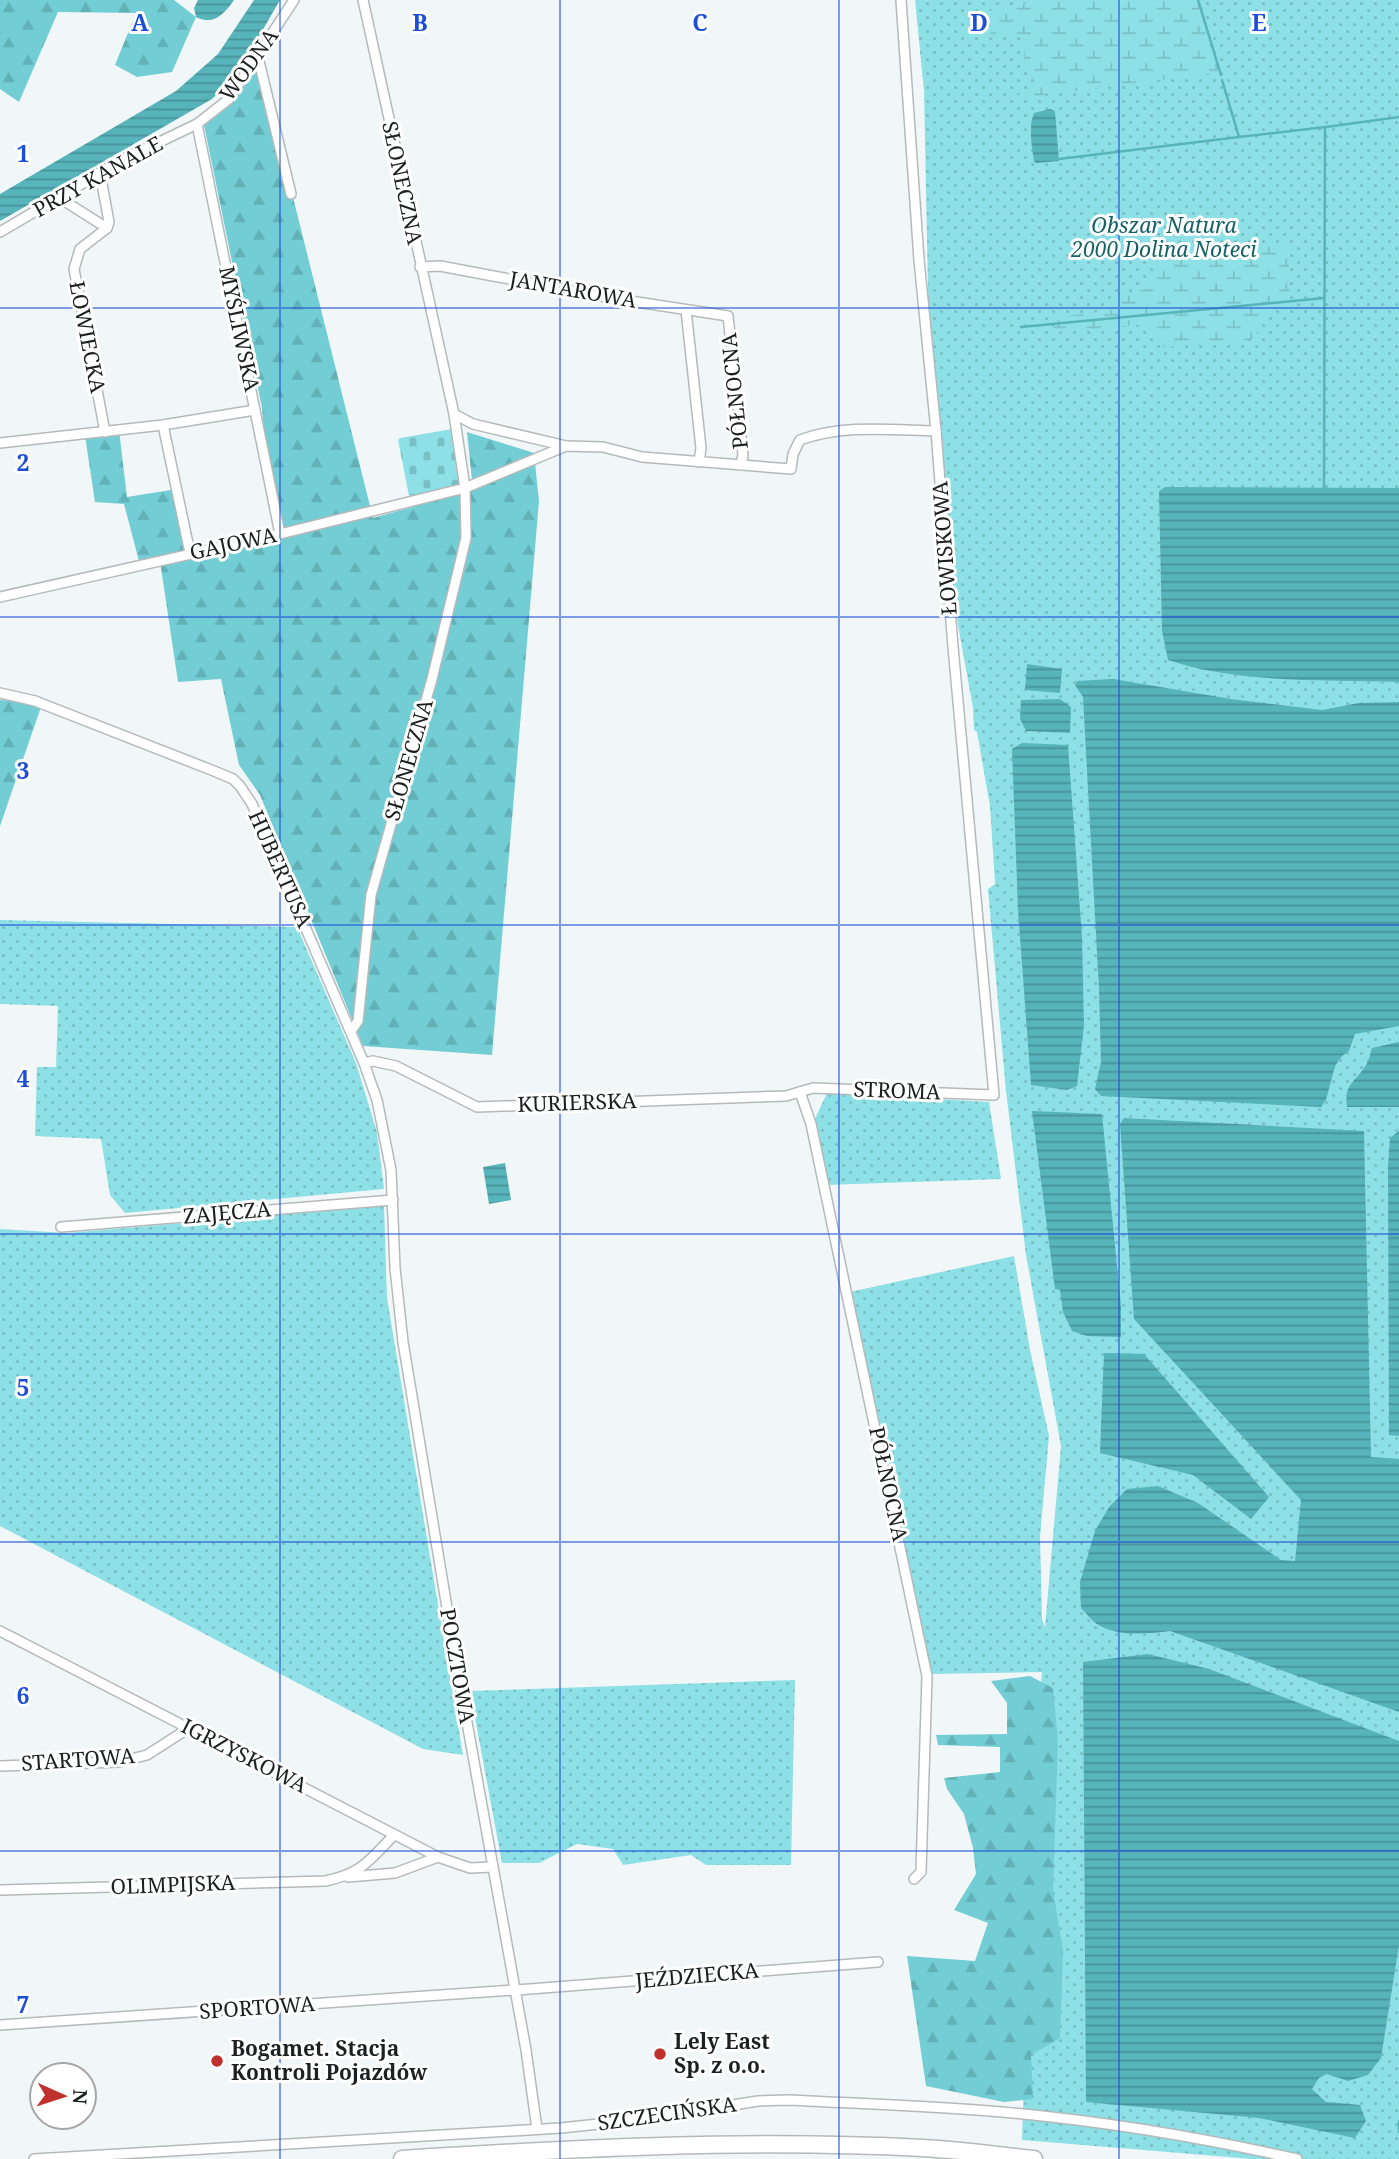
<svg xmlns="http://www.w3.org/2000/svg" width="1399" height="2159" font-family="'Noto Serif',serif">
<defs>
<pattern id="grass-dots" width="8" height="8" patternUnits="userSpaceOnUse" patternTransform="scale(1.75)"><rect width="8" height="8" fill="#8de0e5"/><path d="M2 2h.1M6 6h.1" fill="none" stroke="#79c0c4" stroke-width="1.8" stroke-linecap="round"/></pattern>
<pattern id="forest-firs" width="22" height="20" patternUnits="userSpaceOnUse" patternTransform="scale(1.75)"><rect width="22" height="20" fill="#72ced4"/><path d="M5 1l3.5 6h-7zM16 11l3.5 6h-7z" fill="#62b1b6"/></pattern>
<pattern id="wetland-marsh" width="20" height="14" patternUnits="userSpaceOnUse" patternTransform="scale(1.75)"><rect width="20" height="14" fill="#8de0e5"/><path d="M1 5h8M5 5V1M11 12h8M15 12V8" fill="none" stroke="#79c0c4"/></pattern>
<pattern id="cemetery-stones" width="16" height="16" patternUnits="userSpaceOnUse" patternTransform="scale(1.75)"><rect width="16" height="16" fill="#8de0e5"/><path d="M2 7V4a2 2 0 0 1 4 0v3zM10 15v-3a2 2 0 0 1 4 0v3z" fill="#79c0c4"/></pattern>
<pattern id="water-rules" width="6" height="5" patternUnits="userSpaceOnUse" patternTransform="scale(1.75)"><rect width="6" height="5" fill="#57b4ba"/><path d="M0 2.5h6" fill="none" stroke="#479297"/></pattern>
</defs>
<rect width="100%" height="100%" fill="#f1f7f8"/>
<g fill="url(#grass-dots)">
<polygon points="915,0 1399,0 1399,2159 1253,2159 1022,2140 1035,1750 1042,1672 932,1674 850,1292 1014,1256 1030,1350 1049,1436 1040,1537 1042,1619 1045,1627 1061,1446 1026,1255 1006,1091 988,889 995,884 990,806 977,732 974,730 973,708 958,625 930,385 924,91"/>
<polygon points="0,920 297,927 356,1063 377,1132 384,1189 125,1213 110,1195 101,1139 35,1136 37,1067 56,1067 58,1006 0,1004"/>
<polygon points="827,1093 989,1102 1001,1179 825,1185 814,1121"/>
<polygon points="384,1206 387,1298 463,1755 423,1749 0,1526 0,1229 67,1233"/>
<polygon points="795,1680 791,1865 706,1865 691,1855 623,1865 613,1849 577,1844 539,1863 502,1863 470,1691"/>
</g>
<g fill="url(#forest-firs)">
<polygon points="0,0 174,0 196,17 172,72 137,77 115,65 136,13 58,12 19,102 0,89"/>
<polygon points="258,57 373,518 473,490 467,432 534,453 539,501 492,1055 363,1046 260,795 239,765 221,679 178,682 160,561 140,565 124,504 95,502 85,436 119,430 127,497 177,489 191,553 283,536 267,466 262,408 204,125 232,103"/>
<polygon points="0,700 42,704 0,826"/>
<polygon points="1030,1676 1053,1688 1058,1742 1053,1889 1063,1951 1060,2038 1031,2055 1033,2099 1004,2102 926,2086 907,1956 975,1961 988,1923 954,1910 976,1874 973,1848 964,1814 947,1789 944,1778 1000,1772 1000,1747 938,1745 936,1735 1007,1734 1007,1703 991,1681"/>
</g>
<g fill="url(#wetland-marsh)">
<polygon points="1027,0 1200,0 1221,72 1016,99 1016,96 1038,87 1038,77 1025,69 1023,34 993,38 991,36 989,11 1026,3"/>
<polygon points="1263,245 1285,247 1288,251 1290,299 1288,304 1283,307 1271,308 1254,338 1247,341 1165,347 1160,345 1147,324 1058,332 1055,329 1054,319 1057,317 1114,310 1116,295 1148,289 1157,257 1160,253"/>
</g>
<polygon fill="url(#cemetery-stones)" points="452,429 461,483 458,486 409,496 398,440 400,438"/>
<g fill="url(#water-rules)">
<path d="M198,0H234C224,14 214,26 196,17L194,8Z"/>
<path d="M254,0H280C260,34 241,72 212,99L0,221V194L176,91L218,54Z"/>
<path d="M1050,109L1055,111L1059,161L1036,163L1034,161C1032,146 1028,128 1034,113Z"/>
<path d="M1165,487L1399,488V682C1325,679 1238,684 1168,660L1162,631L1159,491Z"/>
<polygon points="1027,664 1062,669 1060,693 1025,690"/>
<polygon points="1113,679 1231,699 1322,710 1359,703 1399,702 1399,1026 1355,1034 1349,1051 1342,1056 1335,1066 1326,1100 1321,1107 1101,1096 1095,1089 1101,1062 1099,989 1083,697 1075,685 1077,681"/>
<polygon points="1060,699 1071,707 1070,733 1026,731 1020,719 1021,700"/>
<polygon points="1022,743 1068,745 1082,937 1084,1025 1077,1086 1067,1090 1031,1085 1018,910 1012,749"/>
<path d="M1399,1042V1107H1347C1344,1083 1355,1083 1366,1065C1369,1061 1370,1054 1372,1048Z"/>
<polygon points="1032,1111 1102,1114 1121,1306 1121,1337 1087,1336 1072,1331 1063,1312 1060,1290 1055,1289"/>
<path d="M1124,1118L1364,1131L1371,1457L1399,1459V1712L1170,1631C1148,1634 1116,1637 1097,1624C1091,1620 1086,1613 1081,1608L1080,1582L1095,1531L1109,1507L1127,1489L1158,1486L1198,1503L1281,1560L1295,1561L1301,1500L1134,1319L1120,1124Z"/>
<polygon points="1399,1131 1399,1436 1389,1435 1388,1166 1390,1138"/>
<polygon points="505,1163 511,1200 489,1204 483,1167"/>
<polygon points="1104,1353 1144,1354 1269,1497 1251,1519 1193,1475 1100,1453"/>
<polygon points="1148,1654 1209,1669 1399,1741 1399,1945 1381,2058 1368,2075 1348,2081 1327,2074 1319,2078 1312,2089 1326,2102 1360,2105 1366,2121 1355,2138 1259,2118 1086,2102 1083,1662"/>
</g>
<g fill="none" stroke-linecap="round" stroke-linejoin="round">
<g stroke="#57b4ba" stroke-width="2.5">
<polyline points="1198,0 1221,75"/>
<polyline points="1222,80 1239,137 1325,127 1324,488"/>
<polyline points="1326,127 1399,117"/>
<polyline points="1059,159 1239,137"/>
<polyline points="1021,327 1324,298"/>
<polyline points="1399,2121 1399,2132"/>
</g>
<g stroke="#b4babb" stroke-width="12">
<g id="minor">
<polyline points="258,57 291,194"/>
<polyline points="197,124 280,534"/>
<polyline points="100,173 109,222 107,228 80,249 74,269 105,432"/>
<polyline points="58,197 107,228"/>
<polyline points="0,232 122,160 197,124 229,99 294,0"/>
<polyline points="420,267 440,266 611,298 728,316 743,455 741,465"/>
<polyline points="686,310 701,448 699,462"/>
<polyline points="454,414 473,424 566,446"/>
<polyline points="163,425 190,553"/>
<polyline points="0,443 163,425 255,410"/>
<path d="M0,597L280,534L465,488L566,446L603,447L642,457L791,469L793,454L800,440C843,424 892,430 936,431"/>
<polyline points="0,693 35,701 214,771 233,779 240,786 252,804 364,1063 377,1100 391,1170 395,1268 403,1342 455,1656 526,2050 537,2129"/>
<polyline points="351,1031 358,1021 371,895 432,679 466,538 465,488 454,414 363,0"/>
<polyline points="364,1063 373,1061 396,1066 477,1107 786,1096 813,1088 994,1095 953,647 936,431 919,260 901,0"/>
<polyline points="800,1092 811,1124 927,1676 921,1872 914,1879"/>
<polyline points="61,1227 393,1200"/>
<polyline points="0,1631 438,1857 470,1868 492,1867"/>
<polyline points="0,1766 119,1762 147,1755 189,1728"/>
<polyline points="348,1877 395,1873 438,1857"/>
<path d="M0,1890L325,1881C361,1874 370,1860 394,1835"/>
<polyline points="0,2025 530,1989 878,1962"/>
<path d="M34,2159L561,2128L645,2119L758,2101L789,2100C864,2104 939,2106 1013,2113C1108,2122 1204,2138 1297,2159"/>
</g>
</g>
<g stroke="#b4babb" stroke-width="19">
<path id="motorway" d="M402,2159C576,2148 749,2139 923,2148C960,2150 997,2155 1034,2159"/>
</g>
<use href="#minor" stroke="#fff" stroke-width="9"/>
<use href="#motorway" stroke="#fff" stroke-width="16"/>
</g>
<path fill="none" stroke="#1d4ed8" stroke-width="2" stroke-opacity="0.55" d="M280,0V2159M560,0V2159M839,0V2159M1119,0V2159M0,308H1399M0,617H1399M0,925H1399M0,1234H1399M0,1542H1399M0,1851H1399"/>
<g fill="#bf312c" stroke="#fff" stroke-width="2.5">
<circle cx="660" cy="2054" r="7"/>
<circle cx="217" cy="2061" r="7"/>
</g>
<g text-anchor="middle" stroke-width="6" stroke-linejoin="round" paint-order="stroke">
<g font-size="21" fill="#1d2020" stroke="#fff">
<text transform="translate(249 65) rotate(-54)" y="7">WODNA</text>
<text transform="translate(98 177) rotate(-29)" y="7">PRZY KANALE</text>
<text transform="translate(402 183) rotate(78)" y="7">SŁONECZNA</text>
<text transform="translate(573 290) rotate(10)" y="7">JANTAROWA</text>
<text transform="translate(239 329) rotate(78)" y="7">MYŚLIWSKA</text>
<text transform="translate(87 337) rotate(79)" y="7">ŁOWIECKA</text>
<text transform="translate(735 391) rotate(-96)" y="7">PÓŁNOCNA</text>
<text transform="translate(233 544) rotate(-12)" y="7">GAJOWA</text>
<text transform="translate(945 548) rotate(-94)" y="7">ŁOWISKOWA</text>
<text transform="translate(409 760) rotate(-74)" y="7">SŁONECZNA</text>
<text transform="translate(280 869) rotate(66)" y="7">HUBERTUSA</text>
<text transform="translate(897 1091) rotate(2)" y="7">STROMA</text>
<text transform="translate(577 1103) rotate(-2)" y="7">KURIERSKA</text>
<text transform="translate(227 1213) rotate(-5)" y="7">ZAJĘCZA</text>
<text transform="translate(888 1484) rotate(78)" y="7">PÓŁNOCNA</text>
<text transform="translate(457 1666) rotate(80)" y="7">POCZTOWA</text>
<text transform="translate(244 1756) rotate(27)" y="7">IGRZYSKOWA</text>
<text transform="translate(78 1760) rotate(-4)" y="7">STARTOWA</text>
<text transform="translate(173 1885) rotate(-2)" y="7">OLIMPIJSKA</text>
<text transform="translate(697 1976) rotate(-5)" y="7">JEŹDZIECKA</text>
<text transform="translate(257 2008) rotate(-4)" y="7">SPORTOWA</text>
<text transform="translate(667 2114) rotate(-8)" y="7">SZCZECIŃSKA</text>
</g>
<g font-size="21" font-style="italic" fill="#146266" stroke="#fff">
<text x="1164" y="233">Obszar Natura<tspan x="1164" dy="24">2000 Dolina Noteci</tspan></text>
</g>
<g font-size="21" font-weight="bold" fill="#1d2020" stroke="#fff" text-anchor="start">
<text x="674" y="2049">Lely East<tspan x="674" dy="24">Sp. z o.o.</tspan></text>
<text x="231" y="2056">Bogamet. Stacja<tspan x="231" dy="24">Kontroli Pojazdów</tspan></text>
</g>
</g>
<g font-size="23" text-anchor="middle" font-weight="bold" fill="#1d4ed8" stroke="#fff" stroke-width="6" stroke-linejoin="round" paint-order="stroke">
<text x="140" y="31">A</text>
<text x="420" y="31">B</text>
<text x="700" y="31">C</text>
<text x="979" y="31">D</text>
<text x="1259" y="31">E</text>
<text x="23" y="162">1</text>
<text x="23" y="471">2</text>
<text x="23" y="779">3</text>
<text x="23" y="1087">4</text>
<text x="23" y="1396">5</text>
<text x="23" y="1704">6</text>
<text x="23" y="2013">7</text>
</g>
<g transform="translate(63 2096) rotate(93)"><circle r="33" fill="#ffffff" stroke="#a5a6a6" stroke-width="2"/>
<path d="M0-5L12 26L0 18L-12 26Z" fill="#bf312c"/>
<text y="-10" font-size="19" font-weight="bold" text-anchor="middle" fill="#1d2020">N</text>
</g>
</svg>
